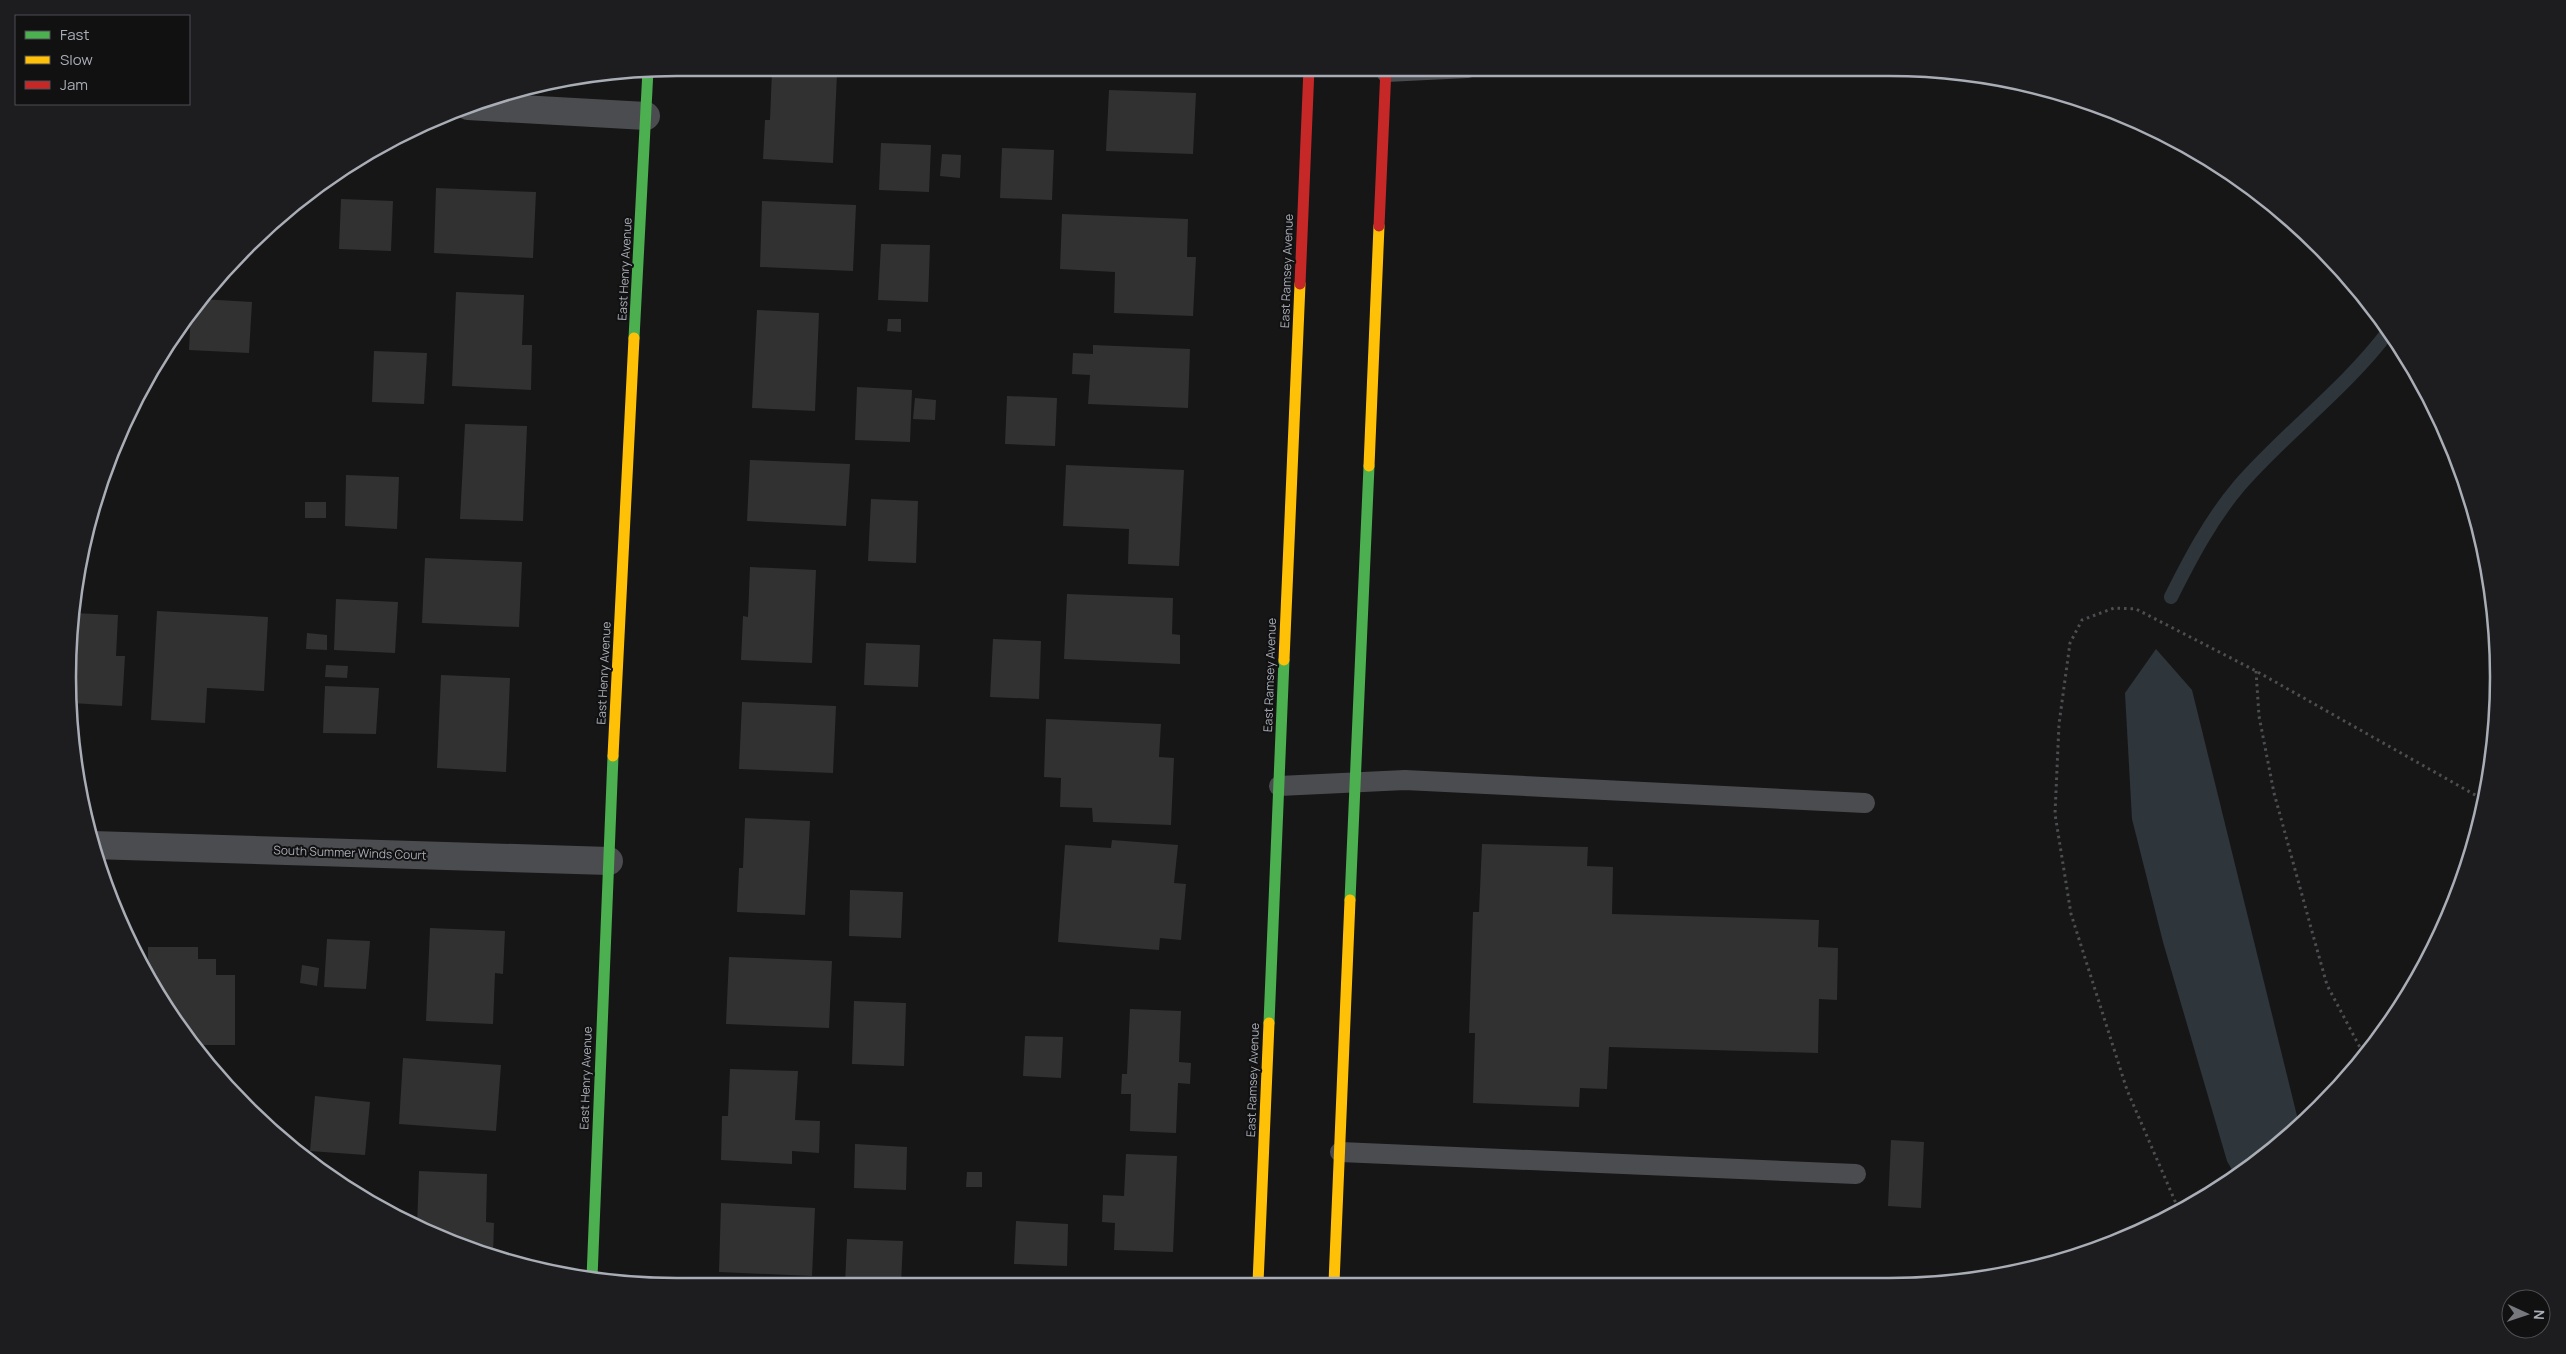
<svg xmlns="http://www.w3.org/2000/svg" width="2566" height="1354" font-family="Manrope,sans-serif">
<rect width="100%" height="100%" fill="#161617"/>
<polygon fill="#2e363b" points="2156,649 2192,690 2299,1124 2260,1161 2235,1175 2227,1161 2163,942 2132,819 2125,693"/>
<g fill="none" stroke-linecap="round" stroke-linejoin="round">
<path stroke="#2e363b" stroke-width="14" d="M2171,597C2190,559 2211,519 2239,486C2284,434 2346,388 2388,332"/>
</g>
<g fill="#313132">
<polygon points="1010,68 1057,68 1057,72 1010,71"/>
<polygon points="772,70 837,73 833,163 763,159 765,120 770,120"/>
<polygon points="1109,90 1196,93 1193,154 1106,151"/>
<polygon points="881,143 931,145 929,192 879,190"/>
<polygon points="1002,148 1054,150 1052,200 1000,198"/>
<polygon points="942,154 961,155 960,178 940,176"/>
<polygon points="436,188 536,192 533,258 434,253"/>
<polygon points="341,199 393,201 391,251 339,249"/>
<polygon points="762,201 856,205 853,271 760,267"/>
<polygon points="1062,214 1188,219 1187,257 1196,257 1193,316 1114,313 1115,272 1060,269"/>
<polygon points="881,244 930,245 928,302 878,300"/>
<polygon points="456,292 524,295 522,345 532,345 531,390 452,386"/>
<polygon points="201,299 252,302 249,353 189,350 191,311"/>
<polygon points="757,310 819,313 815,411 752,408"/>
<polygon points="888,319 901,319 901,332 887,331"/>
<polygon points="1093,345 1190,349 1188,408 1088,404 1090,375 1072,374 1073,353 1093,354"/>
<polygon points="374,351 427,353 424,404 372,402"/>
<polygon points="857,387 912,390 910,442 855,440"/>
<polygon points="1007,396 1057,398 1055,446 1005,444"/>
<polygon points="915,398 936,400 935,420 913,419"/>
<polygon points="465,424 527,426 523,521 460,519"/>
<polygon points="750,460 850,464 846,526 747,521"/>
<polygon points="1066,465 1184,470 1179,566 1128,564 1129,529 1063,526"/>
<polygon points="346,475 399,477 397,529 345,526"/>
<polygon points="871,499 918,501 916,563 868,561"/>
<rect x="305" y="502" width="21" height="16"/>
<polygon points="425,558 522,562 519,627 422,623"/>
<polygon points="750,567 816,570 812,663 741,660 743,616 748,617"/>
<polygon points="1067,594 1173,598 1172,634 1180,635 1180,664 1064,659"/>
<polygon points="336,599 398,602 395,653 334,650"/>
<polygon points="157,611 268,617 264,691 207,688 205,723 151,720"/>
<polygon points="73,613 118,615 116,656 125,656 122,706 71,703 69,637"/>
<polygon points="307,633 327,635 327,650 306,649"/>
<polygon points="993,639 1041,641 1039,699 990,697"/>
<polygon points="866,643 920,645 918,687 864,685"/>
<polygon points="326,665 348,666 347,678 325,677"/>
<polygon points="441,675 510,678 506,772 437,768"/>
<polygon points="325,686 379,688 376,734 323,733"/>
<polygon points="742,702 836,706 833,773 739,769"/>
<polygon points="1046,719 1161,724 1159,757 1174,758 1171,825 1093,822 1092,808 1060,807 1061,778 1044,777"/>
<polygon points="745,818 810,821 805,915 737,912 739,868 743,868"/>
<polygon points="1112,840 1178,845 1174,883 1186,884 1181,940 1160,938 1159,950 1058,942 1065,845 1111,848"/>
<polygon points="1482,844 1588,847 1587,866 1613,867 1612,914 1819,920 1818,947 1838,948 1837,1000 1819,999 1818,1053 1609,1047 1607,1089 1580,1088 1579,1107 1473,1103 1475,1033 1469,1033 1473,912 1479,912"/>
<polygon points="850,890 903,892 901,938 849,936"/>
<polygon points="430,928 505,931 503,974 495,973 493,1024 426,1021"/>
<polygon points="327,939 370,941 366,989 324,987"/>
<polygon points="148,947 198,947 198,959 216,959 216,975 235,975 235,1045 194,1045 170,1016 148,974"/>
<polygon points="729,957 832,961 829,1028 726,1024"/>
<polygon points="302,965 319,968 317,986 300,983"/>
<polygon points="854,1001 906,1003 904,1066 852,1064"/>
<polygon points="1130,1009 1181,1011 1179,1062 1191,1063 1190,1084 1178,1083 1176,1133 1130,1131 1131,1094 1121,1094 1122,1074 1127,1074"/>
<polygon points="1025,1036 1063,1037 1061,1078 1023,1076"/>
<polygon points="403,1058 501,1065 496,1131 399,1124"/>
<polygon points="730,1069 798,1071 795,1120 820,1121 819,1153 792,1151 792,1164 721,1160 722,1116 728,1116"/>
<polygon points="315,1096 370,1102 365,1155 310,1151"/>
<polygon points="1891,1140 1924,1142 1921,1208 1888,1206"/>
<polygon points="855,1144 907,1147 906,1190 854,1188"/>
<polygon points="1126,1154 1177,1156 1173,1252 1114,1250 1115,1223 1102,1222 1103,1195 1124,1196"/>
<polygon points="419,1171 487,1174 486,1222 494,1223 493,1256 417,1227"/>
<polygon points="967,1172 982,1172 982,1187 966,1187"/>
<polygon points="721,1203 815,1208 812,1276 719,1272"/>
<polygon points="1016,1221 1068,1224 1067,1266 1014,1264"/>
<polygon points="847,1239 903,1241 901,1284 845,1285"/>
</g>
<g fill="none" stroke-linecap="round" stroke-linejoin="round">
<g stroke="#4c4e50" stroke-width="3" stroke-dasharray="2.5 4" stroke-linecap="butt">
<polyline points="2256,671 2259,716 2274,793 2313,935 2327,985 2364,1055"/>
<polyline points="2178,1208 2127,1090 2071,914 2055,814 2059,724 2070,643 2082,620 2114,608 2136,609 2256,671 2484,800"/>
</g>
<g stroke="#4b4c4f" stroke-width="20">
<polyline points="1386,72 1468,68"/>
<polyline points="1279,786 1405,780 1865,803"/>
<polyline points="1340,1152 1856,1174"/>
</g>
<g stroke="#4b4c4f" stroke-width="28">
<polyline points="468,106 646,116"/>
<polyline points="92,845 609,861"/>
</g>
<g stroke="#4caf50" stroke-width="11">
<polyline points="634,338 648,70"/>
<polyline points="1350,900 1369,466"/>
<polyline points="1269,1023 1284,660"/>
<polyline points="592,1278 613,756"/>
</g>
<g stroke="#ffc107" stroke-width="11">
<polyline points="1369,466 1379,226"/>
<polyline points="1284,660 1300,284"/>
<polyline points="613,756 634,338"/>
<polyline points="1258,1283 1269,1023"/>
<polyline points="1334,1283 1350,900"/>
</g>
<g stroke="#c62828" stroke-width="11">
<polyline points="1379,226 1386,68"/>
<polyline points="1300,284 1309,68"/>
</g>
</g>
<g text-anchor="middle" stroke-width="4" stroke-linejoin="round" paint-order="stroke">
<g font-size="12" fill="#a9adb6" stroke="#111112">
<text transform="translate(625 269) rotate(-87)" y="4">East Henry Avenue</text>
<text transform="translate(1287 271) rotate(-88)" y="4">East Ramsey Avenue</text>
<text transform="translate(604 673) rotate(-87)" y="4">East Henry Avenue</text>
<text transform="translate(1270 675) rotate(-88)" y="4">East Ramsey Avenue</text>
<text transform="translate(350 853) rotate(2)" y="4">South Summer Winds Court</text>
<text transform="translate(586 1078) rotate(-88)" y="4">East Henry Avenue</text>
<text transform="translate(1253 1080) rotate(-88)" y="4">East Ramsey Avenue</text>
</g>
</g>
<path d="M0 0H2566V1354H0ZM677 76H1889A601 601 0 0 1 2490 677V677A601 601 0 0 1 1889 1278H677A601 601 0 0 1 76 677V677A601 601 0 0 1 677 76Z" fill="#1d1d1f" fill-rule="evenodd"/>
<path fill="none" stroke="#a9adb6" stroke-width="2.5" d="M677 76H1889A601 601 0 0 1 2490 677V677A601 601 0 0 1 1889 1278H677A601 601 0 0 1 76 677V677A601 601 0 0 1 677 76Z"/>
<rect x="15" y="15" width="175" height="90" fill="#111112" stroke="#4e4f54"/>
<rect x="25" y="31" width="25" height="8" fill="#4caf50" stroke="#4e4f54"/>
<text x="60" y="40" font-size="15" fill="#a9adb6">Fast</text>
<rect x="25" y="56" width="25" height="8" fill="#ffc107" stroke="#4e4f54"/>
<text x="60" y="65" font-size="15" fill="#a9adb6">Slow</text>
<rect x="25" y="81" width="25" height="8" fill="#c62828" stroke="#4e4f54"/>
<text x="60" y="90" font-size="15" fill="#a9adb6">Jam</text>
<g transform="translate(2526 1314) rotate(93)"><circle r="24" fill="#111112" stroke="#4e4f54"/>
<path d="M0-4L9 19L0 12L-9 19Z" fill="#76787e"/>
<text y="-8" font-size="14" font-weight="bold" text-anchor="middle" fill="#a9adb6">N</text>
</g>
</svg>
